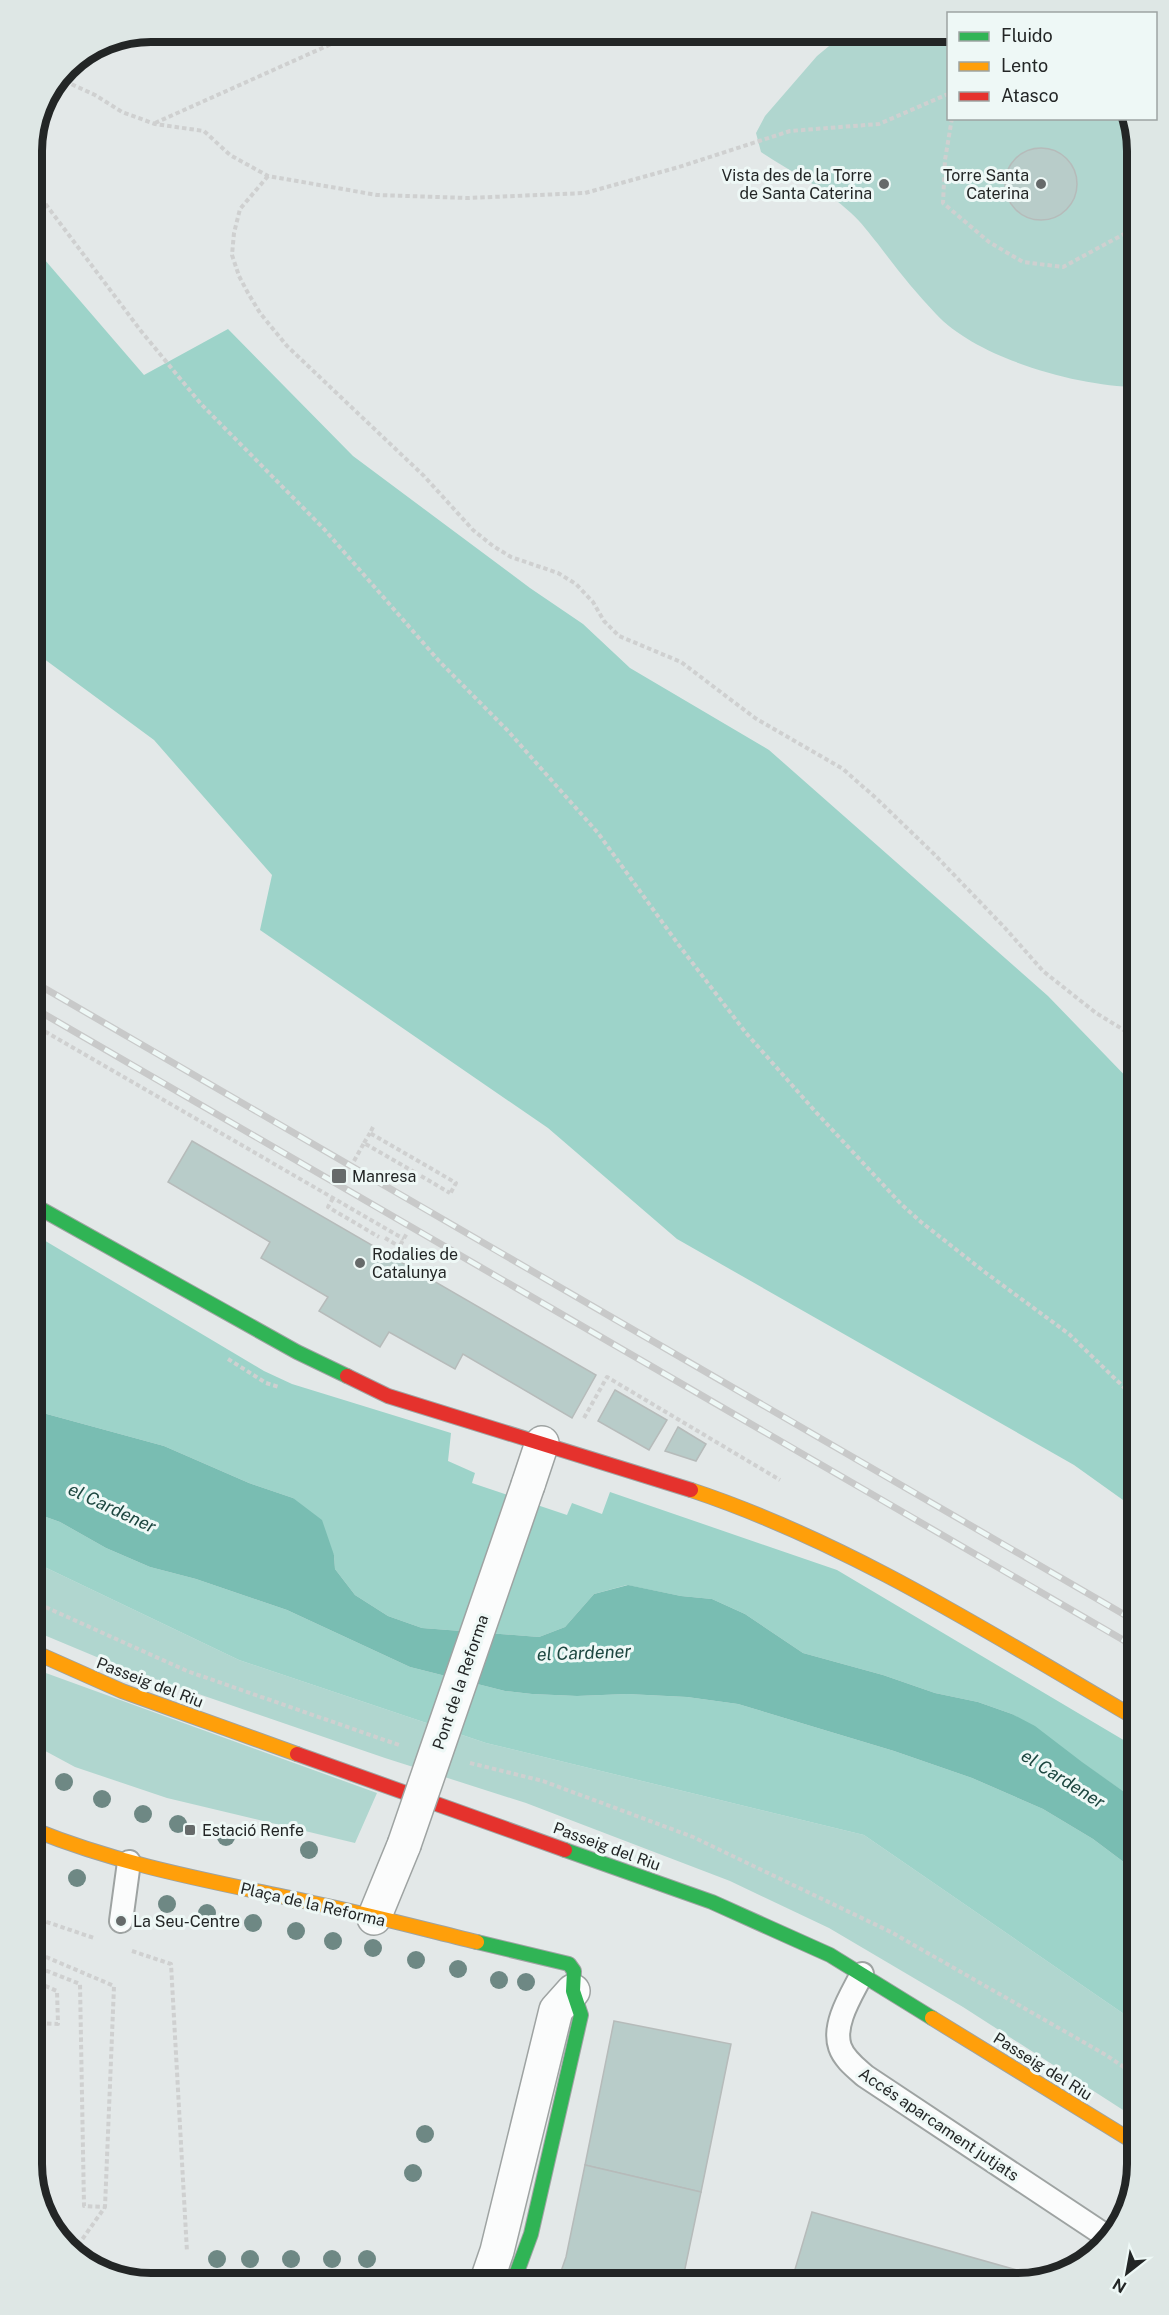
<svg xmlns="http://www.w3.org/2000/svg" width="1169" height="2315" font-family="'Public Sans',sans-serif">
<rect width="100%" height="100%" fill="#e3e8e8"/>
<g fill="#b0d6cf">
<path d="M846,32H948V118L1131,119L1137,151V387C1077,386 978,359 936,314C915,292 896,268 878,244C869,233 862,223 851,213C825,188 791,172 761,152L756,133L765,116L817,56Z"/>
<polygon points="32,1561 239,1660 486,1743 864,1835 1137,2023 1137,2119 963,2007 829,1928 730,1881 526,1803 385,1758 123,1668 32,1630"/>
<polygon points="32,1668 377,1793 355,1843 167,1798 75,1767 36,1746 32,1753"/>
</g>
<g fill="#9dd3c9">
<polygon points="32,245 144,375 228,329 353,456 530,588 583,624 630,668 769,750 1048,996 1137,1088 1137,1510 1074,1465 677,1239 548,1128 260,930 272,875 154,740 32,650"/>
<polygon points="32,1233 264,1371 292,1384 451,1433 448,1461 475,1473 472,1483 567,1515 572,1503 602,1514 610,1492 837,1570 1137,1748 1137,1801 1012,1714 978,1702 935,1693 883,1675 803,1653 745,1614 712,1599 681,1596 627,1585 594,1594 565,1627 539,1637 422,1628 388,1616 355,1595 335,1569 334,1555 293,1498 249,1483 164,1446 32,1410"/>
<polygon points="32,1512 60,1522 106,1548 150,1567 196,1579 287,1610 410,1667 505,1691 532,1694 577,1696 627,1694 687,1697 738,1704 894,1751 972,1778 1043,1809 1093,1839 1137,1872 1137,2023 864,1835 486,1743 239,1660 32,1561"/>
</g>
<polygon fill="#79bdb2" points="32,1410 164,1446 249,1483 293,1498 322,1520 334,1555 335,1569 355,1595 388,1616 422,1628 539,1637 565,1627 594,1594 628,1585 681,1596 712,1599 745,1614 803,1653 883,1675 935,1693 978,1702 1012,1714 1035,1726 1082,1762 1137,1801 1137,1872 1093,1839 1043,1809 972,1778 894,1751 738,1704 687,1697 627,1694 577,1696 532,1694 505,1691 410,1667 287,1610 196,1579 150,1567 106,1548 60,1522 32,1512"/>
<g fill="#b8ccc9" stroke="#b6bbba" stroke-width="1.5">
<circle cx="1041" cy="184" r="36"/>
<polygon points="192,1141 596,1375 572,1418 463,1354 455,1369 389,1332 380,1347 319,1311 328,1297 261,1258 270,1242 168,1182"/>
<polygon points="615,1390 667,1420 649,1450 598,1421"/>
<polygon points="678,1427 706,1444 696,1461 665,1451"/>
<polygon points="614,2021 731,2044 701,2192 585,2165"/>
<polygon points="585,2165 701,2192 682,2283 557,2283 566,2257"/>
<polygon points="812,2212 1045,2278 1018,2284 791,2283"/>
</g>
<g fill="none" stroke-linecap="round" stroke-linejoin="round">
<g stroke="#9ea3a2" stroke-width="26">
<g id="lane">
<polyline points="121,1921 129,1862"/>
<path d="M862,1974C852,1994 832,2024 840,2047C844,2059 856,2068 865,2076L1109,2238"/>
</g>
</g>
<g stroke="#9ea3a2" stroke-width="36">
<g id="street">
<polyline points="528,1485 542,1443"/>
<polyline points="374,1918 404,1845"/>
<polyline points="486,2283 497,2251 556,2010 573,1991"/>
</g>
</g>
<g stroke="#9ea3a2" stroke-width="16">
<g id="fast">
<polyline points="32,1204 297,1352 347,1376"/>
<polyline points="565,1850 712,1902 830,1955 932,2018"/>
<polyline points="477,1942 569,1964 574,1971 573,1991 581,2015 531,2234 513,2283"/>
</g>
</g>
<g stroke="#9ea3a2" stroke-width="16">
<g id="slow">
<path d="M691,1490C850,1543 993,1635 1137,1719"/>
<polyline points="32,1651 122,1691 297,1754"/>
<path d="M32,1829C125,1867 216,1882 313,1903C368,1914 423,1929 477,1942"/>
<polyline points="932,2018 1137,2144"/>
</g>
</g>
<g stroke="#9ea3a2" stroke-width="16">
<g id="jam">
<polyline points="347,1376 388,1396 691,1490"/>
<polyline points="297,1754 565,1850"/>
</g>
</g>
<g stroke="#cfd0d0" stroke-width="4" stroke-dasharray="4.5 3" stroke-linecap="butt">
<polyline points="58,78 95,95 122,112 155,124 204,131 230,155 268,176 377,195 468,198 585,193 679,167 790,131 879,124 948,94"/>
<polyline points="952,118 945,160 943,203 989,242 1023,262 1063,267 1137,227"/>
<polyline points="155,123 358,32"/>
<polyline points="268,176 240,209 234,233 232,255 239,276 248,293 260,313 287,346 424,476 473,530 493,546 511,557 558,573 576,584 593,602 604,621 619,636 681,662 755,718 843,769 877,799 934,854 1005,928 1043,971 1096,1013 1137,1038"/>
<polyline points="32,186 141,331 201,404 324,529 439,661 508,731 598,833 678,944 746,1033 814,1110 901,1204 921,1222 986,1273 1069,1334 1137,1400"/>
<polyline points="32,1024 404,1239"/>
<polyline points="373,1127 370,1133 456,1183 450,1194"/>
<polyline points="364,1143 370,1133"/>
<polyline points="354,1161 364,1143 416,1173"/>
<polyline points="421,1176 450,1193"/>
<polyline points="333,1198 328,1207 379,1237"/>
<polyline points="385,1238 412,1254 413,1257"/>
<polyline points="393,1258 407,1233"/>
<polyline points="228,1359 266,1383 279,1387"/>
<polyline points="584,1418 607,1377 780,1480"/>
<polyline points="32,1601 187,1671 399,1745"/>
<polyline points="470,1763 543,1781 693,1837 891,1932 1106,2055 1137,2076"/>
<polyline points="32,1917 94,1938"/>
<polyline points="32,1951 114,1986 105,2207 74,2251"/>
<polyline points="132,1951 171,1964 187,2252"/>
<polyline points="32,1965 80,1984 84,2206 105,2207"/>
<polyline points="32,2023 58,2024 57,1991 32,1980"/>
</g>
<use href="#lane" stroke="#fbfcfc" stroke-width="22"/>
<use href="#street" stroke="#fbfcfc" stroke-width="33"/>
<use href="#fast" stroke="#30b455" stroke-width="14"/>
<use href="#slow" stroke="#ff9f0a" stroke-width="14"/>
<use href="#jam" stroke="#e5322d" stroke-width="14"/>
<g stroke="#c8c9c9" stroke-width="7">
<g id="rail">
<polyline points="32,981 1137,1622"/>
<polyline points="32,1007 1137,1648"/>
</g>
</g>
<use href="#rail" stroke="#eef8f6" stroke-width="4.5" stroke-dasharray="14" stroke-linecap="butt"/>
<g stroke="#9ea3a2" stroke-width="36" stroke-linecap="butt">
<polyline id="street-bridge" points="404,1845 528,1485"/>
</g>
<use href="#street-bridge" stroke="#fbfcfc" stroke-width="33"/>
</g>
<g fill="#6e8884">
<circle cx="64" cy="1782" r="9"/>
<circle cx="102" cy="1799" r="9"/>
<circle cx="143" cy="1814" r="9"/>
<circle cx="178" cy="1824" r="9"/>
<circle cx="226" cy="1837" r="9"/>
<circle cx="309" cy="1850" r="9"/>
<circle cx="77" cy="1878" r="9"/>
<circle cx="167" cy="1904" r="9"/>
<circle cx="207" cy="1913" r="9"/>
<circle cx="253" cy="1923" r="9"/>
<circle cx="296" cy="1931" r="9"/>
<circle cx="333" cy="1941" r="9"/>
<circle cx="373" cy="1948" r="9"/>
<circle cx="416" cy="1960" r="9"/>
<circle cx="458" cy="1969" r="9"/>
<circle cx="499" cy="1980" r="9"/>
<circle cx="526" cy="1982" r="9"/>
<circle cx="425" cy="2134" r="9"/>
<circle cx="413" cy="2173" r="9"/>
<circle cx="217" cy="2259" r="9"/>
<circle cx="250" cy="2259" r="9"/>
<circle cx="291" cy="2259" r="9"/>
<circle cx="332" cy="2259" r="9"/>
<circle cx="367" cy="2259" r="9"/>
</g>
<g fill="#666a6a" stroke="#eef8f6" stroke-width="2">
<circle cx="884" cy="184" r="6"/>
<circle cx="1041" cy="184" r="6"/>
<rect x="331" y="1168" width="16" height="16" rx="3"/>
<circle cx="360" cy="1263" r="6"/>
<rect x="184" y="1824" width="12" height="12" rx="3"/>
<circle cx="121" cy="1921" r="6"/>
</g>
<g text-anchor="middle" stroke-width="6" stroke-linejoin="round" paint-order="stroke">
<g font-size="16" fill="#232626" stroke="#eef8f6" text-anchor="start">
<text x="872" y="181" text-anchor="end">Vista des de la Torre<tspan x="872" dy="18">de Santa Caterina</tspan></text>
<text x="1029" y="181" text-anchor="end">Torre Santa<tspan x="1029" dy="18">Caterina</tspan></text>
<text x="352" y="1182">Manresa</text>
<text x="372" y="1260">Rodalies de<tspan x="372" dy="18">Catalunya</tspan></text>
<text x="202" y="1836">Estació Renfe</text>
<text x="133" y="1927">La Seu-Centre</text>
</g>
<g font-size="16" fill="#232626" stroke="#eef8f6">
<text transform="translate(150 1682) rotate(21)" y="6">Passeig del Riu</text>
<text transform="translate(460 1682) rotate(-71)" y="6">Pont de la Reforma</text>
<text transform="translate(607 1846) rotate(20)" y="6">Passeig del Riu</text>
<text transform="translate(313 1904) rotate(13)" y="6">Plaça de la Reforma</text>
<text transform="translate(1043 2066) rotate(32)" y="6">Passeig del Riu</text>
<text transform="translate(939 2124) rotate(34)" y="6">Accés aparcament jutjats</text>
</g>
<g font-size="18" font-style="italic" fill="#1d4740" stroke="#eef8f6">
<text transform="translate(112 1508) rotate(25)" y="6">el Cardener</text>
<text transform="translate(584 1653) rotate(-2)" y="6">el Cardener</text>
<text transform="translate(1063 1779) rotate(32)" y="6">el Cardener</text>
</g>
</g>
<path d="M0 0H1169V2315H0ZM151 42H1018A109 109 0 0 1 1127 151V2164A109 109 0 0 1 1018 2273H151A109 109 0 0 1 42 2164V151A109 109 0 0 1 151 42Z" fill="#dee7e5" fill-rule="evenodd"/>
<path fill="none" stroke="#232626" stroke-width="8" d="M151 42H1018A109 109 0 0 1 1127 151V2164A109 109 0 0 1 1018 2273H151A109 109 0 0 1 42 2164V151A109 109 0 0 1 151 42Z"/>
<rect x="947" y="12" width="210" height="108" fill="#eef8f6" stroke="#9da4a3" stroke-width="1.5"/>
<rect x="959" y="32" width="30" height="9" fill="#30b455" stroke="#9da4a3" stroke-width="1.5"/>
<text x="1001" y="42" font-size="18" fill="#232626">Fluido</text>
<rect x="959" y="62" width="30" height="9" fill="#ff9f0a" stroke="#9da4a3" stroke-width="1.5"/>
<text x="1001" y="72" font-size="18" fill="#232626">Lento</text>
<rect x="959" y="92" width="30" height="9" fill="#e5322d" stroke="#9da4a3" stroke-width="1.5"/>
<text x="1001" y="102" font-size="18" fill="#232626">Atasco</text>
<g transform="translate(1127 2273) rotate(211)" stroke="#eef8f6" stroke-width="4.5" paint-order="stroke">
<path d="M0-4.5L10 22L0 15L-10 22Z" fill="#232626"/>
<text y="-9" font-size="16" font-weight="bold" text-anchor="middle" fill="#232626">N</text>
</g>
</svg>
